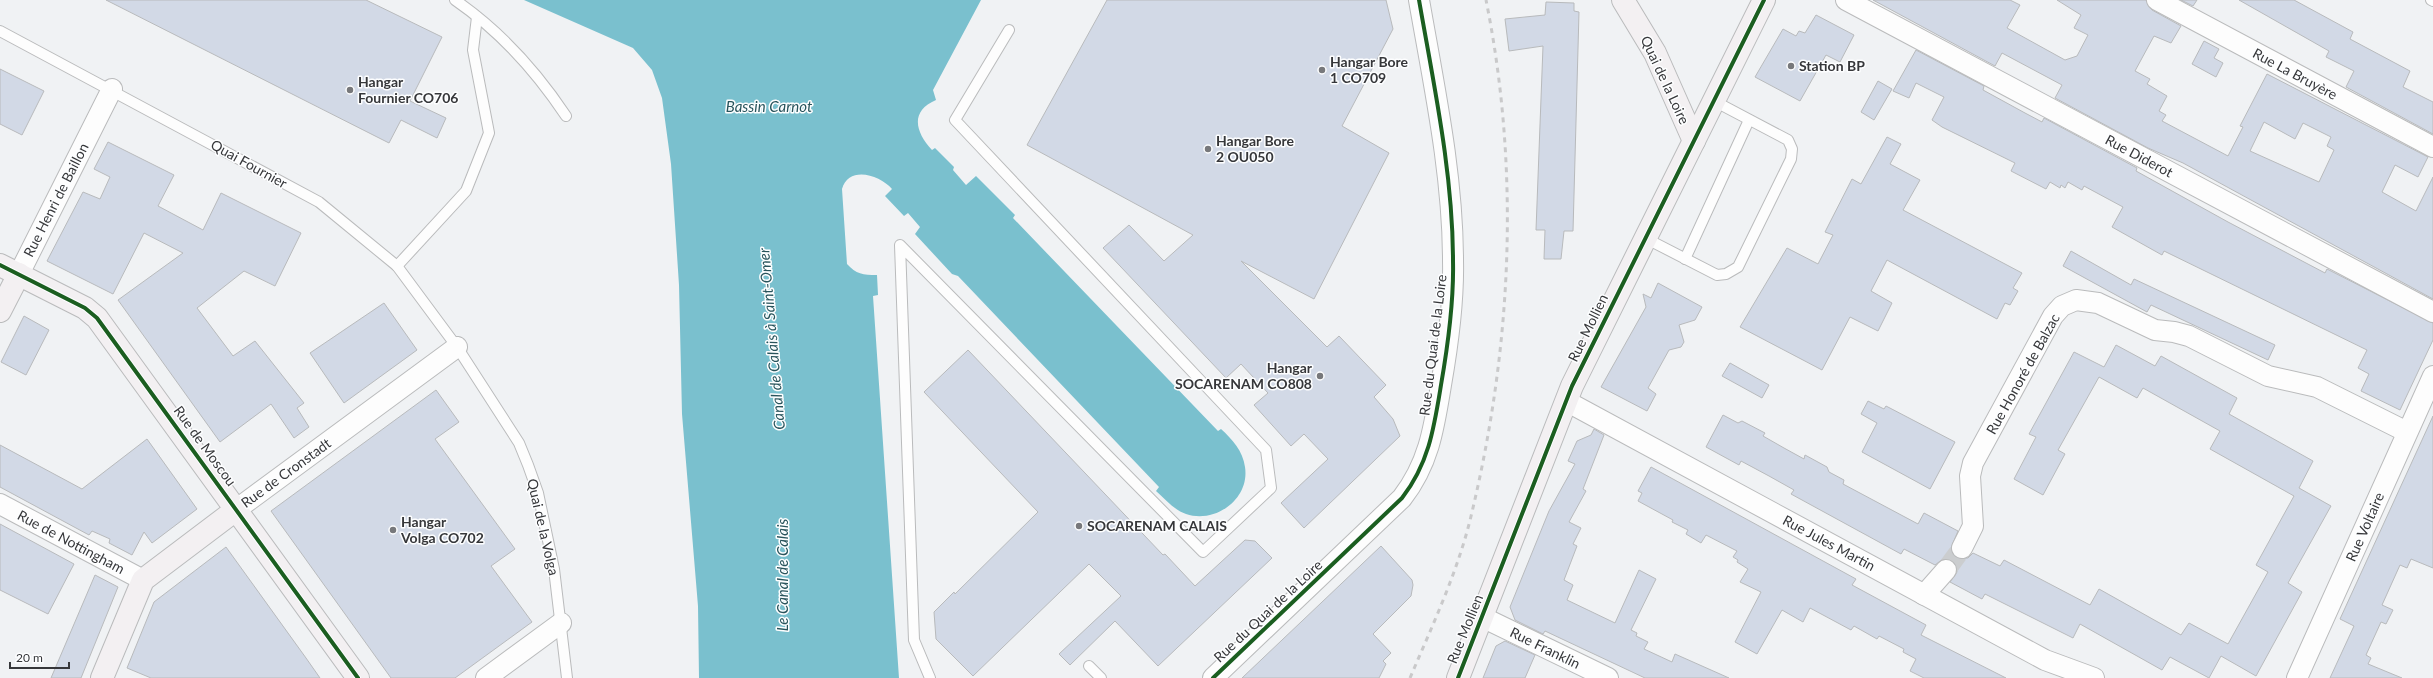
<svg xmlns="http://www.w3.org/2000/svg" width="2433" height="678" font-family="Lato,sans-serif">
<rect width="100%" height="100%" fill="#f0f2f4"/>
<path fill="#7ac0ce" d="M524,0H981L933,90L936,100C910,111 915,132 932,150L935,148L954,167L953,170L966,185L976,176L1015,215L1013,218L1218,431L1221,429C1232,439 1243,451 1245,467C1250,499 1215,524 1186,514C1174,510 1165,499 1156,491L1159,487L958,276L952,274L915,234L920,227L908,213L904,216L885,196L892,189C880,175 849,165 842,189L847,264C856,274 863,275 877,275L878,295L873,296L899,678H699L698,606L682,414L679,285L671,164L662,98L652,70L633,48Z"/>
<g fill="#d2d9e6" stroke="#b8babc" fill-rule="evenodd">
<polygon points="106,0 366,0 442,37 410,101 446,118 437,138 401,120 389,143"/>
<polygon points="1107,0 1386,0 1393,29 1342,126 1389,153 1314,299 1241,261 1327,347 1339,336 1386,385 1374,397 1393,419 1400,436 1304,528 1281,503 1328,459 1304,434 1291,446 1254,405 1268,393 1241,364 1226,378 1103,248 1129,225 1164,261 1193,235 1027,145"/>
<path d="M1873,0H2010L2020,5L2007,28L2065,60L2077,56L2088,35L2074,28L2081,15L2057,0H2146L2152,10L2181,26L2171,43L2154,36L2135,71L2150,79L2147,84L2167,96L2159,111L2166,115L2162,121L2228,156L2243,127L2240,126L2267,74L2428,157L2418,177L2395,165L2382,192L2416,211L2433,177V299L2183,163L2148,148L2055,98L2062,85L2002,53L1995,66ZM2264,122L2295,139L2303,123L2331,137L2327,146L2334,150L2319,182L2250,151Z"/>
<polygon points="2181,0 2197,0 2193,6"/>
<polygon points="2239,0 2294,0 2353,32 2350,39 2410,71 2403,87 2433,102 2433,134 2346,87 2354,71 2326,57 2329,51"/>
<polygon points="1546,2 1574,3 1574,11 1579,12 1573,231 1564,231 1561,259 1544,259 1545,230 1536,230 1543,46 1509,51 1505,19 1545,15"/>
<polygon points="1816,15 1854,35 1840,62 1826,55 1800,101 1755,77 1783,29 1796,36 1799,31 1805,33"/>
<polygon points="2204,41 2219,49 2214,58 2223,63 2216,77 2192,64"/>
<polygon points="1916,50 1984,86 1983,90 2025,113 2042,122 2044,118 2137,168 2136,171 2228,222 2325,273 2327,269 2433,323 2433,340 2400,410 2361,391 2369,374 2358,368 2367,350 2164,251 2162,255 2112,227 2123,207 2084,186 2082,190 2068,182 2065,188 2061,185 2060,188 2050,182 2046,189 2011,171 2015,163 1942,127 1932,120 1944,97 1916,83 1909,98 1893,91"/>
<polygon points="0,69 44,91 22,135 0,124"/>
<polygon points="1878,81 1892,89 1874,120 1861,112"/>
<polygon points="1887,137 1901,144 1890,164 1920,180 1903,210 2022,273 2013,288 2018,291 2010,305 2005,303 1997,319 1887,260 1871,291 1892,303 1878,331 1850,317 1822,370 1740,327 1787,248 1818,264 1833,235 1825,232 1852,179 1861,184"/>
<polygon points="108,142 174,175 158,206 203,230 221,193 301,233 275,286 244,271 197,308 233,356 255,341 304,403 297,408 309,427 294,438 271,404 220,442 118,300 183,253 144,233 113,294 47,261 83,192 100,199 110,177 94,169"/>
<polygon points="2071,251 2131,285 2134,279 2275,345 2268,360 2151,305 2147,312 2063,266"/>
<polygon points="1658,283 1702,307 1695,320 1679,325 1684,342 1681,347 1669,350 1648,388 1656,394 1647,411 1601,387 1646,307 1643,294 1651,298"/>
<polygon points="384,303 417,350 344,403 310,353"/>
<polygon points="24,316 49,330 26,375 1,362"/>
<polygon points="2116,345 2155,366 2161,356 2237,398 2229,414 2313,461 2299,488 2331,506 2288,583 2302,592 2256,676 2221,656 2209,678 2170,657 2162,670 2080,624 2073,638 1985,594 1982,599 1950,582 1957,572 1953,561 1943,559 1935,565 1904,549 1901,554 1791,494 1794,490 1769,476 1741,461 1739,465 1706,447 1723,415 1738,423 1742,421 1765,433 1763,436 1784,448 1804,459 1805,455 1827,467 1829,472 1844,480 1843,484 1918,524 1924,513 1958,531 1951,548 1952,554 1957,558 1968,558 1973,553 2000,566 2004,560 2090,605 2099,589 2181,635 2189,623 2228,644 2268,572 2256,565 2294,496 2210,449 2220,431 2143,388 2137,398 2099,377 2058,450 2065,454 2043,495 2014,479 2036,437 2029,434 2074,352 2104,367"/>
<polygon points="968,350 1163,555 1165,554 1195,586 1245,540 1255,541 1272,558 1158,666 1115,621 1070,665 1059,654 1121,596 1089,564 973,676 936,639 934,612 954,592 955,594 1038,512 924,392"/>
<polygon points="1730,363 1769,385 1762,398 1722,376"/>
<polygon points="436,390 459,422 435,439 515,549 491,566 532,622 455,678 391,678 271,511"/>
<polygon points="1868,401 1884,409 1886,406 1955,442 1930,489 1862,452 1877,423 1861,414"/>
<polygon points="2433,416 2433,568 2411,559 2407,568 2400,565 2382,605 2393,610 2386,624 2381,622 2366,655 2371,658 2368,664 2402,678 2330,678 2354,626 2340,619"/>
<polygon points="1594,429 1604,435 1583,489 1586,491 1569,522 1581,528 1573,544 1577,546 1564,580 1573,585 1567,600 1615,623 1639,570 1656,579 1631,630 1637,633 1636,636 1648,642 1644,649 1672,662 1675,654 1729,678 1645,678 1545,631 1543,634 1515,620 1510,607 1549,511 1575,464 1568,461 1577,441 1591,435"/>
<polygon points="147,439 197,509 152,543 144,532 132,555 109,543 110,539 92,531 89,535 0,487 0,445 82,489"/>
<polygon points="1651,467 1856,579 1852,585 1926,625 1921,635 2006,678 1924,678 1910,671 1916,659 1903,652 1904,649 1879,636 1877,639 1854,626 1851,630 1810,608 1803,622 1782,610 1757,654 1735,642 1761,592 1740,582 1748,569 1737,562 1738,560 1733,557 1737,551 1706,535 1701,543 1686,534 1688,530 1672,522 1673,520 1638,501 1642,493 1638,491"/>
<polygon points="0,524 74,564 48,614 0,590"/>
<polygon points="1381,546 1412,580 1413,585 1411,596 1373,634 1391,653 1383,661 1386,664 1379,678 1242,678"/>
<polygon points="226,547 306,658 320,678 151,678 127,668 154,602"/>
<polygon points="95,575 118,587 81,678 51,678"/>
<polygon points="1505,641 1535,655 1525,678 1483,678 1496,646"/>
</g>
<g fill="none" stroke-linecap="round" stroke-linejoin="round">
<polyline stroke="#cbcdcf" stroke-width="20" stroke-dasharray="20 10" stroke-linecap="butt" points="1946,570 1962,548"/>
<g stroke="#babbbc" stroke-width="12">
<g id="lane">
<path d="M455,0C500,31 536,71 566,116"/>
<polyline points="2431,0 2433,1"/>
<polyline points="0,31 319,202 397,266 457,347 519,443 528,465 538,493 554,569 567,678"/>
<polyline points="1645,238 1717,275 1726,274 1738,267 1791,159 1792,149 1788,140 1714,101"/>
<polyline points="1685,259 1749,120"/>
<polyline points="397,266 466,191 489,133 473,50 477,17"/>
<polyline points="1089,666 1101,678"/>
<polyline points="930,678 914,640 900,245 1203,552 1271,488 1266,450 955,120 1009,30"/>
</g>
</g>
<g stroke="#babbbc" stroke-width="22">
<g id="street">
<polyline points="1846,0 2433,312"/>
<polyline points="2157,0 2433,147"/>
<polyline points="19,274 112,89"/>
<polyline points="1566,401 2045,660 2094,678"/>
<polyline points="0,504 143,580"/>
<polyline points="237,509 457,347"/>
<polyline points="1962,548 1973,526 1970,476 1973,463 2053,316 2062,306 2076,300 2098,303 2155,330 2174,332 2189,336 2268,376 2317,387 2407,432"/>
<polyline points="1924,595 1946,570"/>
<polyline points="1482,617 1608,678"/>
<polyline points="486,678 561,623"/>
<path d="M1213,678L1402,498C1429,463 1434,428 1441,385C1448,345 1454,303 1453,261C1453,174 1434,86 1419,0"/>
<polyline points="2297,678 2433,376"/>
</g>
</g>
<g stroke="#babbbc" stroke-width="24">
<g id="secondary">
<polyline points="1623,0 1655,53 1694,141"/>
<polyline points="0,265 85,308 97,318 358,678"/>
<polyline points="0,311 19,274"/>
<polyline points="102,678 143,580 237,509"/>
<polyline points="1458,678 1572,386 1764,0"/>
</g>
</g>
<use href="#lane" stroke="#fdfdfd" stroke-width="10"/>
<use href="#street" stroke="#fdfdfd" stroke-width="20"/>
<use href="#secondary" stroke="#f3f0f2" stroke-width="22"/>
<path stroke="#c9c9ca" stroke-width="3" stroke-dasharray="5 5" stroke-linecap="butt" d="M1410,678C1433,624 1459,569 1472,512C1512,344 1520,169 1486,0"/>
<g stroke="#fdfeff" stroke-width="6">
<g id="cycleway">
<polyline points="0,265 85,308 97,318 358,678"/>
<path d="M1213,678L1402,498C1429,463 1434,428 1441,385C1448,345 1454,303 1453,261C1453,174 1434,86 1419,0"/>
<polyline points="1458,678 1572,386 1764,0"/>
</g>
</g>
<use href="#cycleway" stroke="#1b5e20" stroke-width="4"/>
</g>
<g fill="#77787b" stroke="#fdfeff" stroke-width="1.5">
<circle cx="1791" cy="66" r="4"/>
<circle cx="1322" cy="70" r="4"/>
<circle cx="350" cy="90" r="4"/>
<circle cx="1208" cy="149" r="4"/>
<circle cx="1320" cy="376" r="4"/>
<circle cx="1079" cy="526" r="4"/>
<circle cx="393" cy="530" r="4"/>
</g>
<g text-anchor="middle" stroke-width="3" stroke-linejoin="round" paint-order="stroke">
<g font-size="14" font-weight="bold" fill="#36373a" stroke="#fdfeff" text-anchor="start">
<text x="1330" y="67">Hangar Bore<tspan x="1330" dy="16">1 CO709</tspan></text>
<text x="1799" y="71">Station BP</text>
<text x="358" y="87">Hangar<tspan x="358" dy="16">Fournier CO706</tspan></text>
<text x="1216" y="146">Hangar Bore<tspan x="1216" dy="16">2 OU050</tspan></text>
<text x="1312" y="373" text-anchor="end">Hangar<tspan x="1312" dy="16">SOCARENAM CO808</tspan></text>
<text x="401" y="527">Hangar<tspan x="401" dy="16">Volga CO702</tspan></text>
<text x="1087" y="531">SOCARENAM CALAIS</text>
</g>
<g font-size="14" fill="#36373a" stroke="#fdfeff">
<text transform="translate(2295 74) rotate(28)" y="5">Rue La Bruyère</text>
<text transform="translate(1665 80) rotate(65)" y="5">Quai de la Loire</text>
<text transform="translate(2139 156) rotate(28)" y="5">Rue Diderot</text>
<text transform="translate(249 164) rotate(29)" y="5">Quai Fournier</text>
<text transform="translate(56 200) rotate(-63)" y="5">Rue Henri de Baillon</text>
<text transform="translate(1588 328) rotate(-64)" y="5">Rue Mollien</text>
<text transform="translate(1433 345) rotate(-83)" y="5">Rue du Quai de la Loire</text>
<text transform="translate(2023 374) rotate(-61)" y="5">Rue Honoré de Balzac</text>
<text transform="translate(205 446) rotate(54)" y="5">Rue de Moscou</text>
<text transform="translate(286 473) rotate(-36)" y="5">Rue de Cronstadt</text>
<text transform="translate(543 527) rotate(77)" y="5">Quai de la Volga</text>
<text transform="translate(2365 527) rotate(-66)" y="5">Rue Voltaire</text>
<text transform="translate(71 542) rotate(28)" y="5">Rue de Nottingham</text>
<text transform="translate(1829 543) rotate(28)" y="5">Rue Jules Martin</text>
<text transform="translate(1268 611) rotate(-43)" y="5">Rue du Quai de la Loire</text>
<text transform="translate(1465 629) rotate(-68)" y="5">Rue Mollien</text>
<text transform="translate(1545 648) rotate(26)" y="5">Rue Franklin</text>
</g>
<g font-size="15" font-style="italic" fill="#28545c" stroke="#fdfeff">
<text x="769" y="112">Bassin Carnot</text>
<text transform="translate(772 339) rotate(-95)" y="5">Canal de Calais à Saint-Omer</text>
<text transform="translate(783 575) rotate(-90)" y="5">Le Canal de Calais</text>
</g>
</g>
<path d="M10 662v6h59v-6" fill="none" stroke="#36373a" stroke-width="2"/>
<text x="16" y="662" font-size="12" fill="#36373a" stroke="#fdfeff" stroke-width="3" paint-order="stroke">20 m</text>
</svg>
